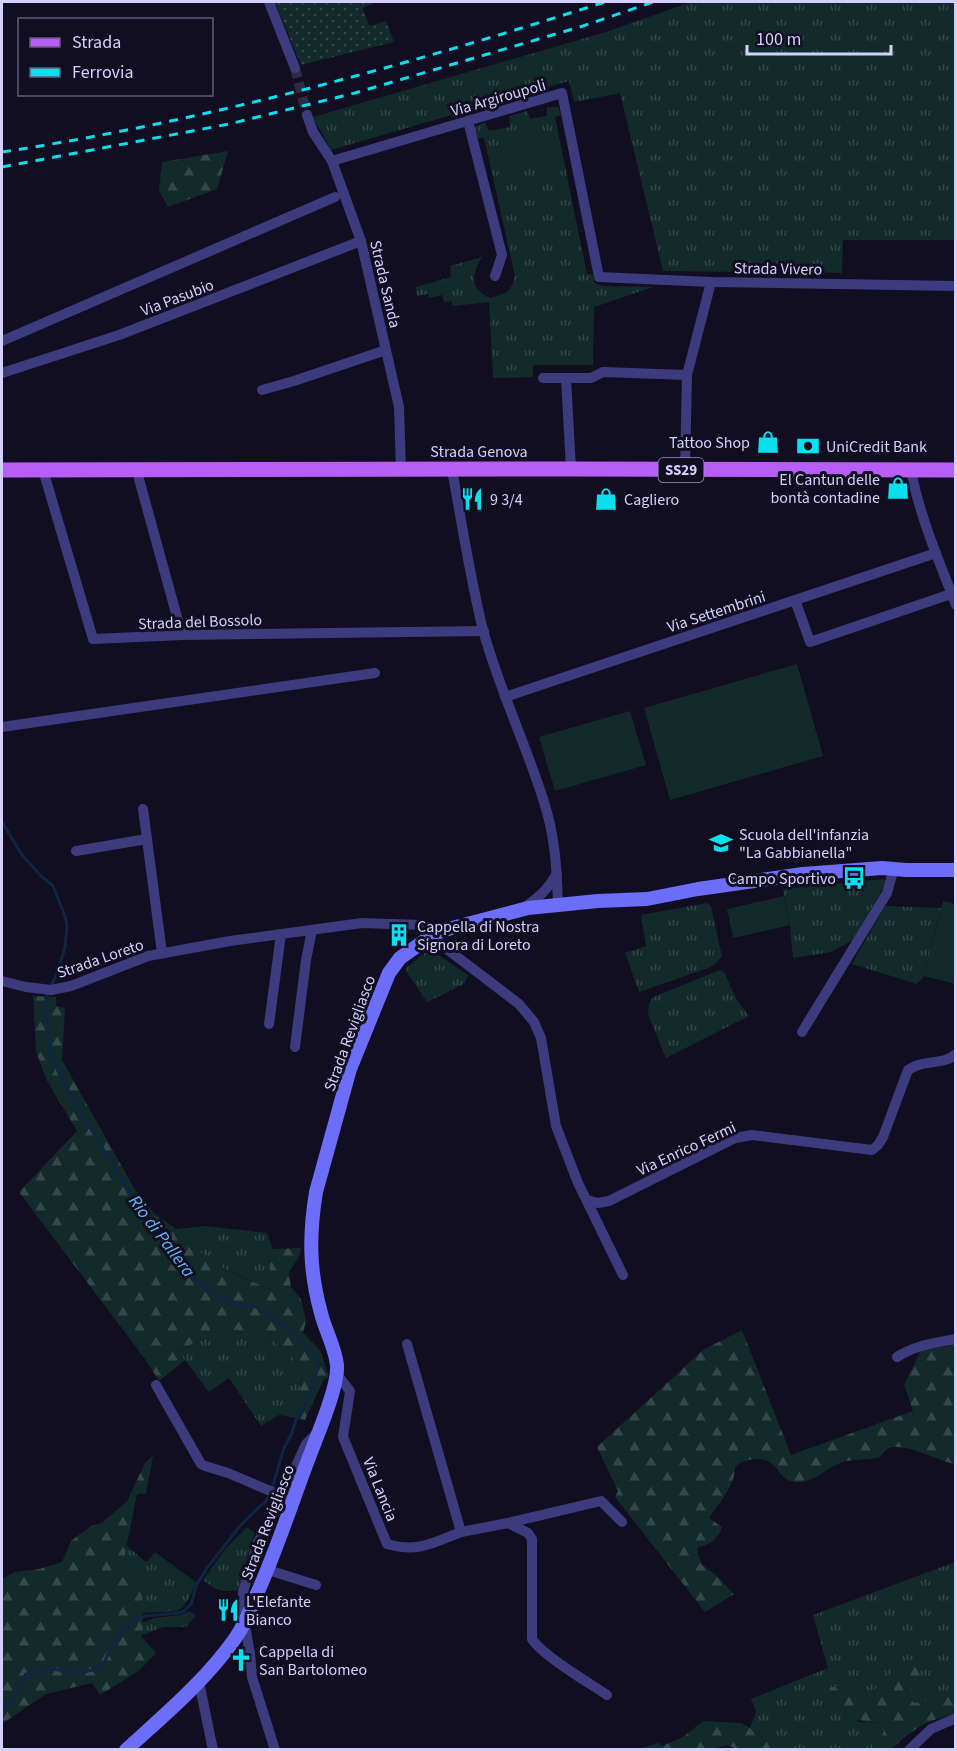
<svg xmlns="http://www.w3.org/2000/svg" width="957" height="1751" font-family="'Source Sans 3',sans-serif">
<defs>
<pattern id="grass-tufts" width="24" height="20" patternUnits="userSpaceOnUse" patternTransform="scale(1.5)"><rect width="24" height="20" fill="#122a29"/><path d="M3 7l-1-3M5 7V3M7 7l1-3M15 17l-1-3M17 17v-4M19 17l1-3" fill="none" stroke="#344849"/></pattern>
<pattern id="forest-firs" width="22" height="20" patternUnits="userSpaceOnUse" patternTransform="scale(1.5)"><rect width="22" height="20" fill="#122a29"/><path d="M5 1l3.5 6h-7zM16 11l3.5 6h-7z" fill="#344849"/></pattern>
<pattern id="garden-dots" width="8" height="8" patternUnits="userSpaceOnUse" patternTransform="scale(1.5)"><rect width="8" height="8" fill="#122a29"/><path d="M2 2h.1M6 6h.1" fill="none" stroke="#344849" stroke-width="1.8" stroke-linecap="round"/></pattern>
</defs>
<rect width="100%" height="100%" fill="#110e21"/>
<g fill="url(#grass-tufts)">
<polygon points="691,2 955,2 955,240 843,240 842,273 663,271 620,93 574,102 569,81 331,150 313,117 606,32"/>
<path d="M547,107H558L561,115L555,117L587,274H592L595,283L603,286L653,287L594,307L593,365H533V377L493,378L489,302L453,306L452,301L444,302L442,295L429,298L428,294L417,296L416,287L451,277L450,266L482,257C472,274 468,288 490,298C506,294 511,292 515,276L484,138H476L475,129L476,126L485,122L489,131L510,127L509,116L527,111L530,119L547,116Z"/>
<polygon points="884,879 886,883 853,940 831,952 793,958 790,925 783,889"/>
<polygon points="707,903 711,906 722,957 711,967 639,992 625,953 646,946 641,915"/>
<polygon points="885,906 941,908 924,976 917,984 852,964"/>
<polygon points="429,950 431,950 468,975 464,984 427,1002 406,971 407,967"/>
<path d="M720,970L724,972L738,1002L749,1016L666,1058L649,1017C647,1009 648,1004 653,997Z"/>
<polygon points="206,1226 267,1233 273,1249 269,1257 272,1290 223,1268 198,1251 199,1241"/>
<polygon points="236,1330 271,1339 295,1360 302,1375 299,1395 291,1417 279,1415 261,1426 229,1378 209,1392 185,1360 177,1353 199,1340"/>
<path d="M247,1527L255,1533L241,1578L240,1590C220,1592 219,1592 203,1580L226,1548Z"/>
<polygon points="127,1546 146,1562 155,1552 197,1583 189,1598 183,1607 177,1611 142,1613 142,1601 124,1559"/>
<polygon points="955,1562 955,1694 915,1703 904,1697 898,1665 879,1688 863,1692 845,1684 858,1722 880,1723 884,1732 871,1749 775,1749 750,1728 756,1712 751,1699 828,1668 813,1615"/>
<polygon points="189,1611 196,1615 186,1627 163,1627 140,1636 142,1623 154,1618 181,1615"/>
</g>
<g fill="url(#forest-firs)">
<polygon points="228,151 217,189 168,207 159,191 162,162"/>
<polygon points="33,996 56,997 56,1006 65,1008 62,1060 134,1188 155,1214 176,1229 206,1226 199,1241 199,1251 223,1268 271,1290 269,1257 273,1249 301,1248 300,1255 289,1272 291,1287 301,1299 306,1321 303,1333 320,1350 329,1377 324,1379 305,1420 291,1417 299,1395 302,1375 295,1360 271,1339 236,1330 199,1340 178,1352 185,1360 159,1381 145,1359 19,1192 77,1131 46,1079 36,1051"/>
<path d="M742,1330L791,1455L913,1411L904,1385L921,1350L955,1345V1464C936,1460 913,1446 894,1447C886,1447 885,1453 879,1457C873,1460 852,1459 843,1462C827,1467 814,1483 797,1482C777,1482 779,1457 756,1459C747,1460 742,1461 735,1467C735,1486 719,1503 709,1518L722,1527C718,1540 710,1544 697,1548L701,1564L716,1575L734,1594L705,1612L615,1497L618,1491L597,1447L703,1350Z"/>
<polygon points="153,1455 146,1494 137,1494 124,1559 142,1588 143,1627 141,1636 156,1653 139,1671 100,1695 92,1683 46,1694 2,1724 2,1579 15,1572 39,1569 62,1562 71,1541 91,1526 102,1523 127,1501 145,1463"/>
<path d="M909,1659L920,1665V1679L905,1697L915,1703L955,1694V1713C924,1723 916,1726 892,1749H871L884,1732L880,1723C853,1721 847,1718 827,1699L830,1688L845,1684L863,1692L879,1688L898,1665Z"/>
<polygon points="703,1721 741,1723 750,1728 775,1749 737,1749 727,1745 711,1749 639,1749 658,1743 662,1746 683,1737"/>
</g>
<polygon fill="url(#garden-dots)" points="275,2 376,2 363,8 369,26 386,21 394,42 301,65"/>
<g fill="#122a29">
<polygon points="548,132 554,160 506,171 500,142"/>
<polygon points="797,664 823,756 670,800 644,708"/>
<polygon points="630,711 646,765 555,791 539,737"/>
<polygon points="784,896 790,925 733,938 727,909"/>
<polygon points="943,901 955,904 955,984 924,976"/>
</g>
<g fill="none" stroke-linecap="round" stroke-linejoin="round">
<g stroke="#0f2544" stroke-width="3">
<polyline points="2,822 22,855 42,877 53,886 65,916 67,925 65,948 55,978 51,986"/>
<polyline points="48,992 46,996 47,1016 49,1047 53,1061 71,1096 126,1187 181,1265 207,1290 225,1298 240,1307 252,1306 259,1308 282,1323 317,1358 319,1366 302,1411 296,1420 291,1435 284,1448 272,1488"/>
<path d="M2,1707C19,1700 18,1688 26,1674L48,1669L83,1672L97,1669L105,1662L109,1650L120,1635L135,1620L145,1616L179,1613L184,1611L191,1604L197,1584L207,1568L240,1526L260,1506L264,1504L270,1494"/>
</g>
<polyline stroke="#2e2b42" stroke-width="10" stroke-dasharray="10 5" stroke-linecap="butt" points="295,68 307,115"/>
<g stroke="#3c3b7e" stroke-width="10">
<polyline points="269,2 295,68"/>
<polyline points="307,115 313,132 332,161 361,241 399,407 401,470"/>
<polyline points="468,121 502,255 495,276"/>
<polyline points="332,161 562,93 599,277 711,282 956,286"/>
<polyline points="2,341 335,197"/>
<polyline points="2,373 119,335 361,241"/>
<polyline points="543,378 591,378 603,372 687,375"/>
<polyline points="566,378 571,469"/>
<polyline points="262,390 294,381 386,350"/>
<polyline points="43,470 93,639 182,635 484,631"/>
<polyline points="139,470 139,479 182,635"/>
<path d="M452,470C462,523 470,578 483,630C499,689 526,744 544,802C555,836 557,870 558,905"/>
<polyline points="685,470 687,375 711,282"/>
<path d="M911,471C920,517 939,561 956,605"/>
<polyline points="795,600 810,642 951,594"/>
<polyline points="505,697 936,553"/>
<polyline points="2,727 375,673"/>
<polyline points="143,809 162,953"/>
<polyline points="76,851 147,839"/>
<path d="M522,909C537,899 548,890 557,873"/>
<polyline points="2,981 26,987 51,990 71,986 148,956 230,941 362,923 421,925 430,927 437,932 439,943 519,1004 534,1022 541,1038 556,1126 578,1183 623,1275"/>
<polyline points="269,1024 281,934"/>
<polyline points="802,1032 887,893 894,868"/>
<polyline points="295,1047 306,960 312,930"/>
<path d="M587,1200L598,1203L609,1201L735,1138L752,1135L872,1150L878,1145L883,1137L908,1070C913,1067 917,1065 922,1064C934,1061 946,1063 956,1054"/>
<path d="M897,1357C915,1345 935,1343 956,1339"/>
<path d="M336,1373L350,1391L343,1437L387,1544C418,1553 433,1543 461,1532L407,1344"/>
<polyline points="156,1385 201,1464 205,1466 228,1473 282,1496"/>
<path d="M508,1523L528,1533L532,1539V1639C543,1656 588,1682 607,1695"/>
<polyline points="461,1532 508,1523 601,1501 622,1522"/>
<polyline points="268,1570 316,1585"/>
<polyline points="199,1682 213,1750"/>
<polyline points="275,1750 252,1677 250,1654 242,1609 243,1592 258,1542 276,1510 306,1444 317,1433"/>
<polyline points="909,1750 931,1729 956,1718"/>
</g>
<path stroke="#6c6df8" stroke-width="14" d="M126,1750C164,1715 204,1682 234,1640C244,1626 250,1611 256,1596C276,1552 291,1505 308,1460C316,1438 339,1386 337,1365C335,1347 325,1330 321,1313C309,1270 309,1235 316,1192L350,1069L389,973L400,958L437,932L528,908L598,901L647,899L698,889L803,874L882,868L906,870H956"/>
<polyline stroke="#b85df7" stroke-width="15" points="2,470 571,469 956,470"/>
<g stroke="#0bdfee" stroke-width="3" stroke-dasharray="9 8" stroke-linecap="butt">
<path d="M2,152C207,121 407,65 605,2"/>
<polyline points="2,167 229,124 355,93 583,26 653,2"/>
</g>
</g>
<defs>
<g id="shop-bare" transform="scale(1.8)"><path d="M-5-2.5h2.3a2.7 3.5 0 0 1 5.4 0H5L5.5 6h-11ZM-1.5-2.5h3a1.5 2.3 0 0 0-3 0Z" fill="#0bdfee" stroke="#110e21" stroke-width="2.5" paint-order="stroke"/></g>
<g id="bank-bare" transform="scale(1.8)"><path d="M-6-4H6V4H-6ZM0-2.3a2.3 2.3 0 1 0 0 4.6a2.3 2.3 0 1 0 0-4.6Z" fill="#0bdfee" stroke="#110e21" stroke-width="2.5" paint-order="stroke"/></g>
<g id="restaurant-bare" transform="scale(1.8)"><path d="M-5-6h1v4h1v-4h1v4h1v-4h1v5L-1.5 .5V6h-2V.5L-5-1ZM5-6V6H3V1.5H1.5Q1.5-4 5-6Z" fill="#0bdfee" stroke="#110e21" stroke-width="2.5" paint-order="stroke"/></g>
<g id="school-bare" transform="scale(1.8)"><path d="M0-5L7-2L0 1L-7-2ZM-4 1L0 2.5L4 1V4Q0 6-4 4Z" fill="#0bdfee" stroke="#110e21" stroke-width="2.5" paint-order="stroke"/></g>
<g id="bus-bare" transform="scale(1.8)"><path d="M-5-6H5V4H4V6H2V4H-2V6H-4V4H-5ZM-3.5-4V0h7V-4ZM-3.5 1.2v1.5H-2V1.2ZM2 1.2v1.5H3.5V1.2Z" fill="#0bdfee" stroke="#110e21" stroke-width="2.5" paint-order="stroke"/></g>
<g id="building-bare" transform="scale(1.8)"><path d="M-4-6H4V6H1V3H-1V6H-4ZM-2.5-4.3h1.7v1.8h-1.7ZM.8-4.3h1.7v1.8H.8ZM-2.5-1h1.7V.8h-1.7ZM.8-1h1.7V.8H.8Z" fill="#0bdfee" stroke="#110e21" stroke-width="2.5" paint-order="stroke"/></g>
<g id="church-bare" transform="scale(1.8)"><path d="M-1.2-6h2.4v3.5h3.3v2.4h-3.3V6h-2.4V-.1h-3.3v-2.4h3.3Z" fill="#0bdfee" stroke="#110e21" stroke-width="2.5" paint-order="stroke"/></g>
</defs>
<g fill-rule="evenodd">
<use href="#shop-bare" x="768" y="442"/>
<use href="#bank-bare" x="808" y="446"/>
<use href="#shop-bare" x="898" y="488"/>
<use href="#restaurant-bare" x="472" y="499"/>
<use href="#shop-bare" x="606" y="499"/>
<use href="#school-bare" x="721" y="843"/>
<use href="#bus-bare" x="854" y="878"/>
<use href="#building-bare" x="399" y="935"/>
<use href="#restaurant-bare" x="228" y="1610"/>
<use href="#church-bare" x="241" y="1660"/>
</g>
<g text-anchor="middle" stroke-width="6" stroke-linejoin="round" paint-order="stroke">
<rect fill="#110e21" stroke="#9a96bb" stroke-width="1.5" x="658.5" y="458" width="45" height="24" rx="4.5"/>
<g font-size="15" font-weight="bold" fill="#d4d0fd">
<text x="681" y="475">SS29</text>
</g>
<g font-size="16" fill="#d4d0fd" stroke="#110e21">
<text transform="translate(498 97) rotate(-16)" y="6">Via Argiroupoli</text>
<text transform="translate(778 268) rotate(1)" y="6">Strada Vivero</text>
<text transform="translate(386 284) rotate(77)" y="6">Strada Sanda</text>
<text transform="translate(177 297) rotate(-21)" y="6">Via Pasubio</text>
<text x="479" y="457">Strada Genova</text>
<text transform="translate(716 611) rotate(-18)" y="6">Via Settembrini</text>
<text transform="translate(200 621) rotate(-2)" y="6">Strada del Bossolo</text>
<text transform="translate(100 958) rotate(-19)" y="6">Strada Loreto</text>
<text transform="translate(349 1033) rotate(-70)" y="6">Strada Revigliasco</text>
<text transform="translate(686 1148) rotate(-25)" y="6">Via Enrico Fermi</text>
<text transform="translate(381 1489) rotate(68)" y="6">Via Lancia</text>
<text transform="translate(267 1522) rotate(-69)" y="6">Strada Revigliasco</text>
</g>
<g font-size="16" fill="#d4d0fd" stroke="#110e21" text-anchor="start">
<text x="750" y="448" text-anchor="end">Tattoo Shop</text>
<text x="826" y="452">UniCredit Bank</text>
<text x="880" y="485" text-anchor="end">El Cantun delle<tspan x="880" dy="18">bontà contadine</tspan></text>
<text x="490" y="505">9 3/4</text>
<text x="624" y="505">Cagliero</text>
<text x="739" y="840">Scuola dell'infanzia<tspan x="739" dy="18">"La Gabbianella"</tspan></text>
<text x="836" y="884" text-anchor="end">Campo Sportivo</text>
<text x="417" y="932">Cappella di Nostra<tspan x="417" dy="18">Signora di Loreto</tspan></text>
<text x="246" y="1607">L'Elefante<tspan x="246" dy="18">Bianco</tspan></text>
<text x="259" y="1657">Cappella di<tspan x="259" dy="18">San Bartolomeo</tspan></text>
</g>
<g font-size="18" font-style="italic" fill="#63b8f8" stroke="#110e21">
<text transform="translate(162 1236) rotate(53)" y="6">Rio di Pallera</text>
</g>
</g>
<rect width="957" height="1751" fill="none" stroke="#d4d0fd" stroke-width="6"/>
<rect x="18" y="18" width="195" height="78" fill="#110e21" stroke="#5f5c79" stroke-width="1.5"/>
<rect x="30" y="38" width="30" height="9" fill="#b85df7" stroke="#5f5c79" stroke-width="1.5"/>
<text x="72" y="48" font-size="18" fill="#d4d0fd">Strada</text>
<rect x="30" y="68" width="30" height="9" fill="#0bdfee" stroke="#5f5c79" stroke-width="1.5"/>
<text x="72" y="78" font-size="18" fill="#d4d0fd">Ferrovia</text>
<path d="M747 45v9h144v-9" fill="none" stroke="#d4d0fd" stroke-width="3"/>
<text x="756" y="45" font-size="18" fill="#d4d0fd" stroke="#110e21" stroke-width="4.5" paint-order="stroke">100 m</text>
</svg>
